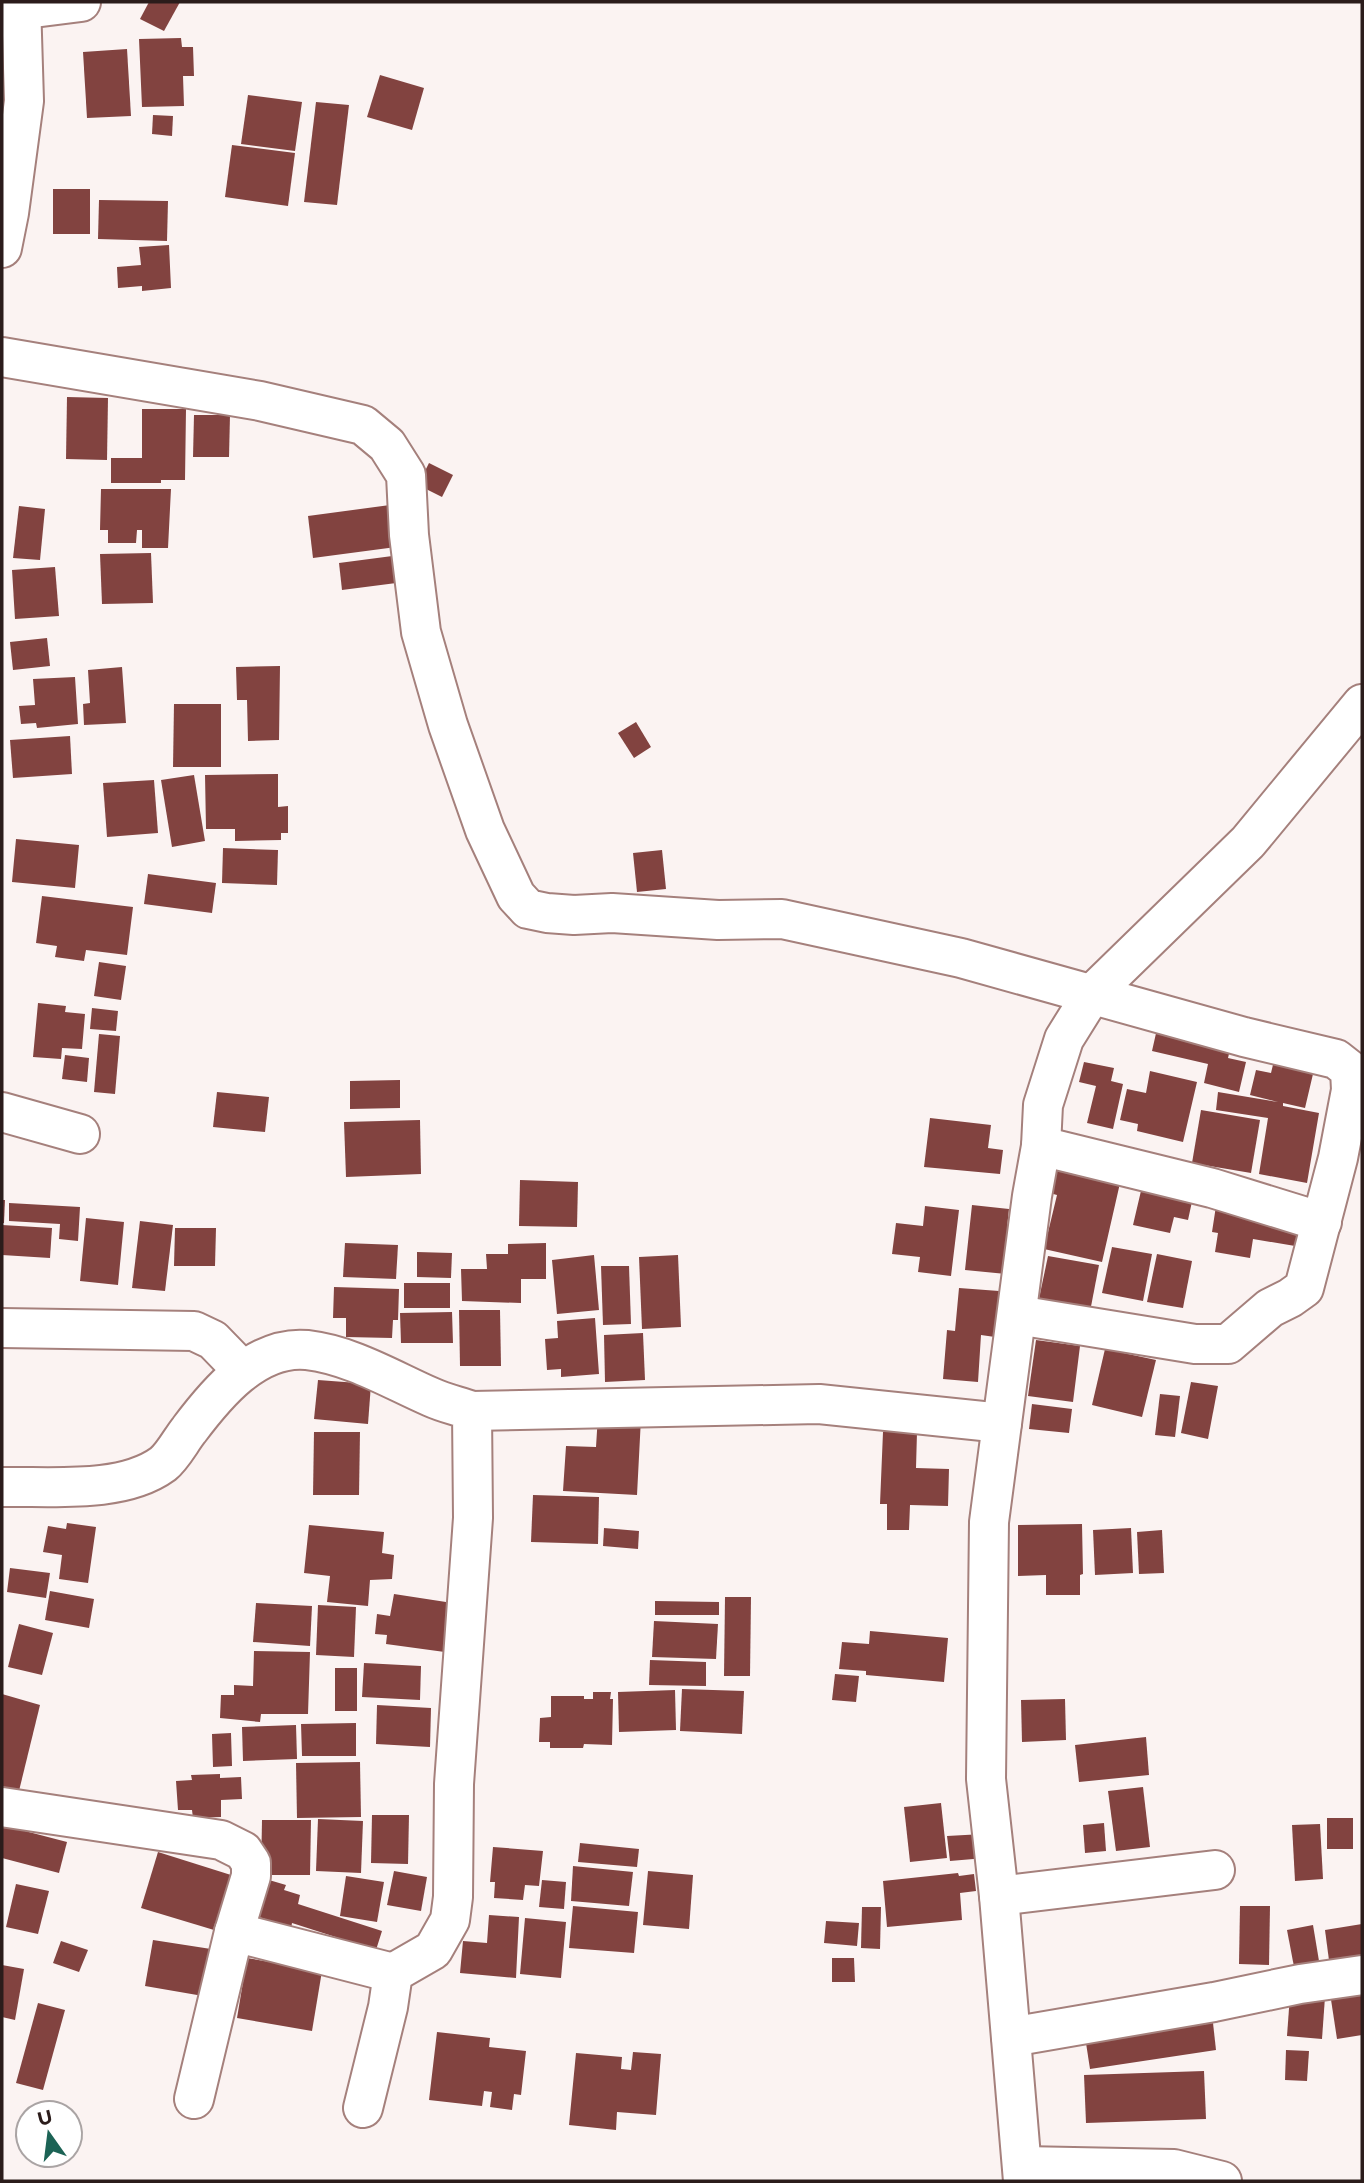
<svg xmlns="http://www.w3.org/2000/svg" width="1364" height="2183" font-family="Montserrat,sans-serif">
<rect width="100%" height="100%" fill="#fbf3f2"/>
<g fill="#824340">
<polygon points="149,2 180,2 164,31 140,19"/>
<polygon points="181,38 182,47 193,47 194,76 183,76 184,106 142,107 139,39"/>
<polygon points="127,49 131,116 87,118 83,52"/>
<polygon points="380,75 424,88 412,130 367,117"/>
<polygon points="248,95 302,102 295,151 241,144"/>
<polygon points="316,102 349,105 337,205 304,202"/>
<polygon points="153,115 173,116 172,136 152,134"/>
<polygon points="232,145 295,153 288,206 225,197"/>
<rect x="53" y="189" width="37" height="45"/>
<polygon points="99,200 168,201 167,241 98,239"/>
<polygon points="169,245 171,288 142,291 142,286 118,288 117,267 141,265 139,247"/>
<polygon points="67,397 108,398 107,460 66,459"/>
<polygon points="142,409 186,409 185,480 161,480 161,483 111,483 111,458 142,458"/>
<polygon points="194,415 230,415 229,457 193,457"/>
<polygon points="429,463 453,475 442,497 418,485"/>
<polygon points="101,489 171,489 168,548 142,548 142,530 137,530 136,543 108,543 108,530 100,530"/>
<polygon points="390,505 396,547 313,558 308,516"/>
<polygon points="19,506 45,509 40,560 13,558"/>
<polygon points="151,553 153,603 102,604 100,554"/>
<polygon points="400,555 404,582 342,590 339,563"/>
<polygon points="55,567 59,616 15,619 12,570"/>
<polygon points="47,638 50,666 13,670 10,642"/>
<polygon points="280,666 279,740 248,741 247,700 237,700 236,667"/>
<polygon points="122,667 126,723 84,725 83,704 90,703 88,670"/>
<polygon points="75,677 78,724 37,728 36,723 21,724 19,706 35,705 33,679"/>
<polygon points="174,704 221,704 221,767 173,767"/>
<polygon points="636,722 651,747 634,758 618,733"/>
<polygon points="70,736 72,774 13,778 10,740"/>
<polygon points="278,774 278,807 288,806 288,833 281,833 281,840 235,841 235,829 206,829 205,775"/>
<polygon points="194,775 205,841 172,847 161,780"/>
<polygon points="154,780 158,833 107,837 103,783"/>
<polygon points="16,839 79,845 75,888 12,882"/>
<polygon points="223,848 278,850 277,885 222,883"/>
<polygon points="662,850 666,889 637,892 633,853"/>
<polygon points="148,874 216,883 212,913 144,904"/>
<polygon points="42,896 133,907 127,955 86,950 84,961 55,957 57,946 36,943"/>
<polygon points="99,962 126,966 121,1000 94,996"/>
<polygon points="38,1003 66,1006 65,1012 85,1014 82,1049 62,1048 61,1059 33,1057"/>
<polygon points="92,1008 118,1011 116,1031 90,1029"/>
<polygon points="1159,1020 1233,1037 1228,1058 1246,1062 1239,1092 1204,1083 1208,1064 1152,1051"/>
<polygon points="99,1034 120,1036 115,1094 94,1092"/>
<polygon points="1277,1048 1317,1057 1305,1108 1283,1103 1283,1106 1319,1113 1307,1183 1259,1174 1268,1118 1216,1110 1218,1092 1278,1102 1250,1095 1256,1070 1271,1073"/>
<polygon points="65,1055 89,1058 87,1082 62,1079"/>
<polygon points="1084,1062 1114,1068 1111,1081 1123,1084 1113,1129 1087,1123 1096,1086 1079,1082"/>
<polygon points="1150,1071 1197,1082 1183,1142 1137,1131 1138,1124 1120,1120 1127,1089 1146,1093"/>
<polygon points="400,1080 400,1108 350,1109 350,1081"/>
<polygon points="217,1092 269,1097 265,1132 213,1127"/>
<polygon points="1201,1110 1260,1120 1251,1173 1192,1163"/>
<polygon points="930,1118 991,1125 988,1148 1003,1150 1000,1174 924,1167"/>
<polygon points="420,1120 421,1174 346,1177 344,1122"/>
<polygon points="1048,1166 1123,1170 1102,1262 1044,1249 1057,1195 1042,1191"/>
<polygon points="1144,1178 1193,1197 1188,1220 1174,1217 1170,1233 1133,1225"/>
<polygon points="520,1180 578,1182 577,1227 519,1226"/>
<polygon points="2,1200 5,1200 4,1223 2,1223"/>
<polygon points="9,1203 80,1207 78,1241 59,1239 60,1224 9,1221"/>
<polygon points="972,1205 1009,1209 1007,1228 1012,1229 1006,1274 965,1270"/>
<polygon points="925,1206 959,1210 951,1276 918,1272 920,1257 892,1254 896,1223 923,1226"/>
<polygon points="1216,1206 1306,1221 1301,1247 1253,1239 1250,1258 1215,1252 1218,1233 1212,1232"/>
<polygon points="86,1218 124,1222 118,1285 80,1281"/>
<polygon points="140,1221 173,1225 165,1291 132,1288"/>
<polygon points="2,1225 52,1228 50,1258 2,1255"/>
<polygon points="175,1228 216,1228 215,1266 174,1266"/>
<polygon points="345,1243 398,1245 396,1279 343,1277"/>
<polygon points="546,1243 546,1279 521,1279 521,1303 462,1301 461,1269 487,1269 486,1254 508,1254 508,1244"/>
<polygon points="1112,1247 1152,1254 1143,1301 1102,1293"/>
<polygon points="417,1252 452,1253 451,1278 417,1277"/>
<polygon points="1157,1254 1192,1261 1183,1308 1147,1302"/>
<polygon points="594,1255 599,1310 557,1314 552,1260"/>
<polygon points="678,1255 681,1327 642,1329 639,1257"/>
<polygon points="1048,1256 1099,1265 1088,1322 1036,1313"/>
<polygon points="601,1266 629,1266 631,1324 603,1325"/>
<rect x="404" y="1283" width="46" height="25"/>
<polygon points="334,1287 399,1289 398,1320 393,1320 392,1338 346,1337 346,1318 333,1318"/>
<polygon points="959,1288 999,1291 995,1337 981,1335 978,1382 943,1379 947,1330 955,1331"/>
<polygon points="459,1310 500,1310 501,1366 460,1366"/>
<polygon points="452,1312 453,1343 401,1343 400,1313"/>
<polygon points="595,1318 599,1374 561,1377 561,1369 547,1370 545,1339 558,1338 557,1321"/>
<polygon points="643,1333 645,1380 605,1382 604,1335"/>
<polygon points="1036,1340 1080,1346 1073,1402 1028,1396"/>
<polygon points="1105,1349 1156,1360 1142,1417 1092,1405"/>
<polygon points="318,1380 371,1384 368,1424 314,1419"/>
<polygon points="1191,1382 1218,1386 1208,1439 1181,1433"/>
<polygon points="1160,1394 1180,1396 1175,1437 1155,1435"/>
<polygon points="1032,1404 1072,1409 1069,1433 1029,1429"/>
<polygon points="598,1415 641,1418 637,1495 563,1491 566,1446 596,1447"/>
<polygon points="314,1432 360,1432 359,1495 313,1495"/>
<polygon points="883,1432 917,1432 916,1468 949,1469 948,1506 910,1505 909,1530 887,1530 887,1504 880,1504"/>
<polygon points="533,1495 599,1497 598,1544 531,1542"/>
<polygon points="67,1523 96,1527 88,1583 59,1579 62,1555 43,1552 48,1526 66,1529"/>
<polygon points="1082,1524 1083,1574 1080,1575 1080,1595 1046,1595 1046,1575 1018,1576 1018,1525"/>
<polygon points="309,1525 384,1532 382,1553 394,1555 392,1579 370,1580 368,1606 327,1602 330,1576 304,1573"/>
<polygon points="604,1528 639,1531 638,1549 603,1546"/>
<polygon points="1131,1528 1133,1573 1095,1575 1093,1530"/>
<polygon points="1162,1530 1164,1573 1139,1574 1137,1532"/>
<polygon points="10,1568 50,1573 46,1598 7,1592"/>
<polygon points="50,1591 94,1599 89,1628 45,1620"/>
<polygon points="394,1594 459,1604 452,1653 386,1644 387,1635 375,1634 377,1614 390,1616"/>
<polygon points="725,1597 751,1597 750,1676 724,1676"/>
<polygon points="655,1601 719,1602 719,1615 655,1615"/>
<polygon points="256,1603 312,1606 310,1646 253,1642"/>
<polygon points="318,1605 356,1607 354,1657 316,1655"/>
<polygon points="654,1621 718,1624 716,1659 652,1657"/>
<polygon points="19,1624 53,1633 42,1675 8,1667"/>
<polygon points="870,1631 948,1638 944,1682 866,1675 866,1671 839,1669 842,1642 869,1644"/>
<polygon points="254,1651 310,1652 308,1714 261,1714 260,1722 220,1718 221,1695 234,1695 234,1685 253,1686"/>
<polygon points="650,1660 706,1662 706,1686 649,1685"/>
<polygon points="364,1663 421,1666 420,1700 362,1697"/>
<rect x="335" y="1668" width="22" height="43"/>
<polygon points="835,1674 859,1676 856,1702 832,1700"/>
<polygon points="682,1689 744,1691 742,1734 680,1731"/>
<polygon points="675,1690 676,1730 619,1732 618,1692"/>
<polygon points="593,1692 611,1692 610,1699 613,1699 612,1745 584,1744 583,1748 550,1748 550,1742 539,1742 540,1718 551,1717 551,1696 584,1696 584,1699 593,1699"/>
<polygon points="2,1694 40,1705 18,1795 2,1790"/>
<polygon points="1065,1699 1066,1740 1022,1742 1021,1700"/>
<polygon points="377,1705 431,1708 430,1747 376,1744"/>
<polygon points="356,1723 356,1756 302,1756 301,1724"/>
<polygon points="296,1725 297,1759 243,1761 242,1727"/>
<polygon points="231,1733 232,1766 213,1767 212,1734"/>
<polygon points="1146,1737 1149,1775 1079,1782 1075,1745"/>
<polygon points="360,1762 361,1817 297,1818 296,1763"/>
<polygon points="220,1774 220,1778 241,1777 242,1799 221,1800 221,1817 193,1818 192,1810 178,1810 176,1781 192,1780 191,1775"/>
<polygon points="1143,1787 1150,1847 1116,1851 1108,1791"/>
<polygon points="941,1803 947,1858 910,1862 904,1807"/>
<polygon points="372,1815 409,1815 408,1864 371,1863"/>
<rect x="1327" y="1818" width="26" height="31"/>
<polygon points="318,1819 363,1821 361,1873 316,1871"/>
<polygon points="262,1820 311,1820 310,1875 261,1875"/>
<polygon points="1104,1823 1106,1851 1085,1853 1083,1825"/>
<polygon points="1320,1824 1323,1879 1295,1881 1292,1825"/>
<polygon points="2,1825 67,1842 59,1873 2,1858"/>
<polygon points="983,1834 985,1858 950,1861 947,1836"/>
<polygon points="580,1843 639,1849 637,1867 578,1862"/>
<polygon points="493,1847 543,1851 539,1886 525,1885 523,1900 494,1898 495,1882 490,1882"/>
<polygon points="158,1852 231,1875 214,1930 141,1908"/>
<polygon points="573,1866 633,1872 629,1906 571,1901"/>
<polygon points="394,1871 427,1877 421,1911 387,1905"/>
<polygon points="648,1871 693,1875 689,1929 643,1925"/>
<polygon points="958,1873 959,1876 974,1874 976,1891 960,1893 962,1920 887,1927 883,1881"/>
<polygon points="346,1876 384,1882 377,1922 340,1916"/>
<polygon points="269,1880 286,1885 284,1890 300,1895 298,1904 382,1931 376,1950 292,1923 291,1929 267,1922 268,1920 259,1917"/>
<polygon points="542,1880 566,1882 564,1909 539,1907"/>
<polygon points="16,1884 49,1891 38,1934 6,1927"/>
<polygon points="573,1906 638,1912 634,1953 569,1948"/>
<polygon points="1240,1906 1270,1906 1269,1965 1239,1964"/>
<polygon points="862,1907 881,1907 880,1949 861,1948"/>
<polygon points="489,1915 519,1917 516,1978 460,1973 463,1941 487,1943"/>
<polygon points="525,1918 566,1922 561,1978 520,1974"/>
<polygon points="826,1921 859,1923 857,1946 824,1943"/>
<polygon points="1362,1924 1362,1962 1330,1968 1325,1930"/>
<polygon points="1313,1925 1320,1967 1295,1972 1287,1930"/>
<polygon points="153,1940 211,1949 203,1996 145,1986"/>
<polygon points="61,1941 88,1950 79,1972 53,1963"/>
<polygon points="247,1958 322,1971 312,2031 237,2018"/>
<polygon points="832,1958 854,1958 855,1982 832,1982"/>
<polygon points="2,1965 24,1969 15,2020 2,2017"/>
<polygon points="1362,1987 1362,2035 1337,2039 1330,1993"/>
<polygon points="1290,1995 1325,1997 1322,2039 1287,2036"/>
<polygon points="38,2003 65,2010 43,2090 16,2083"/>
<polygon points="1213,2023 1216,2050 1090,2069 1086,2043"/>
<polygon points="437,2032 490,2038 489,2047 526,2051 521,2095 514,2094 512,2110 490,2107 492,2092 484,2091 482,2106 429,2100"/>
<polygon points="1286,2050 1309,2051 1307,2081 1285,2080"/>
<polygon points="633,2052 661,2054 656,2115 617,2112 616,2130 569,2125 576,2053 622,2057 621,2069 631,2070"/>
<polygon points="1204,2071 1206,2119 1086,2123 1084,2075"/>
</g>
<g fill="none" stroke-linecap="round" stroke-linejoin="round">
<g stroke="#a5807c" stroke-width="42">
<g id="minor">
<polyline points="2,12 81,2"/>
<polyline points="2,248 9,213 24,101 21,2"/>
<polyline points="2,357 260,401 363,425 387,445 406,475 409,535 421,632 448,725 485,830 516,896 528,909 547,913 574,915 612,913 718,920 782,919 961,958 1244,1037 1336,1059 1350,1070 1351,1090 1338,1158 1304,1288 1290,1298 1270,1308 1228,1344 1195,1344 1017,1315"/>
<polyline points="2,1112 80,1134"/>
<polyline points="1041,1146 1212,1188 1322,1222"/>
<polyline points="2,1328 194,1331 213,1340 243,1371"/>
<polyline points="472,1411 819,1404 1002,1423"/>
<path d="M2,1487C51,1486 122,1494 163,1464C173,1456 181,1440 189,1430C216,1394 256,1345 307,1350C351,1355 392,1380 431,1397C444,1403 458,1406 472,1411L473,1518L454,1784L453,1897L450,1920L433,1950L393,1973L388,2007L363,2108"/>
<polyline points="2,1807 221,1840 243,1851 251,1863 251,1876 234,1932 194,2099"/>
<polyline points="999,1896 1215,1870"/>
<polyline points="234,1932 393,1973"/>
<polyline points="1011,2037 1214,2002 1300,1984 1362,1975"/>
<polyline points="1023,2166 1174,2169 1222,2181"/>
<polyline points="1023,2181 999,1896 986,1779 989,1522 1032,1196 1041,1146 1043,1105 1064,1039 1092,994 1248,842 1362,704"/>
</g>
</g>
<use href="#minor" stroke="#fff" stroke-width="38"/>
</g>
<rect width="1364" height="2183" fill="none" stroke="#2b1c1b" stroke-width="7"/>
<g transform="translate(49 2134) rotate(346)"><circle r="33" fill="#ffffff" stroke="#aaa4a4" stroke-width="2"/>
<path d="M0-5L12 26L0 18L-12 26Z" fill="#1c6355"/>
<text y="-10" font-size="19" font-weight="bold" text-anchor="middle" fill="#2b1c1b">U</text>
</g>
</svg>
